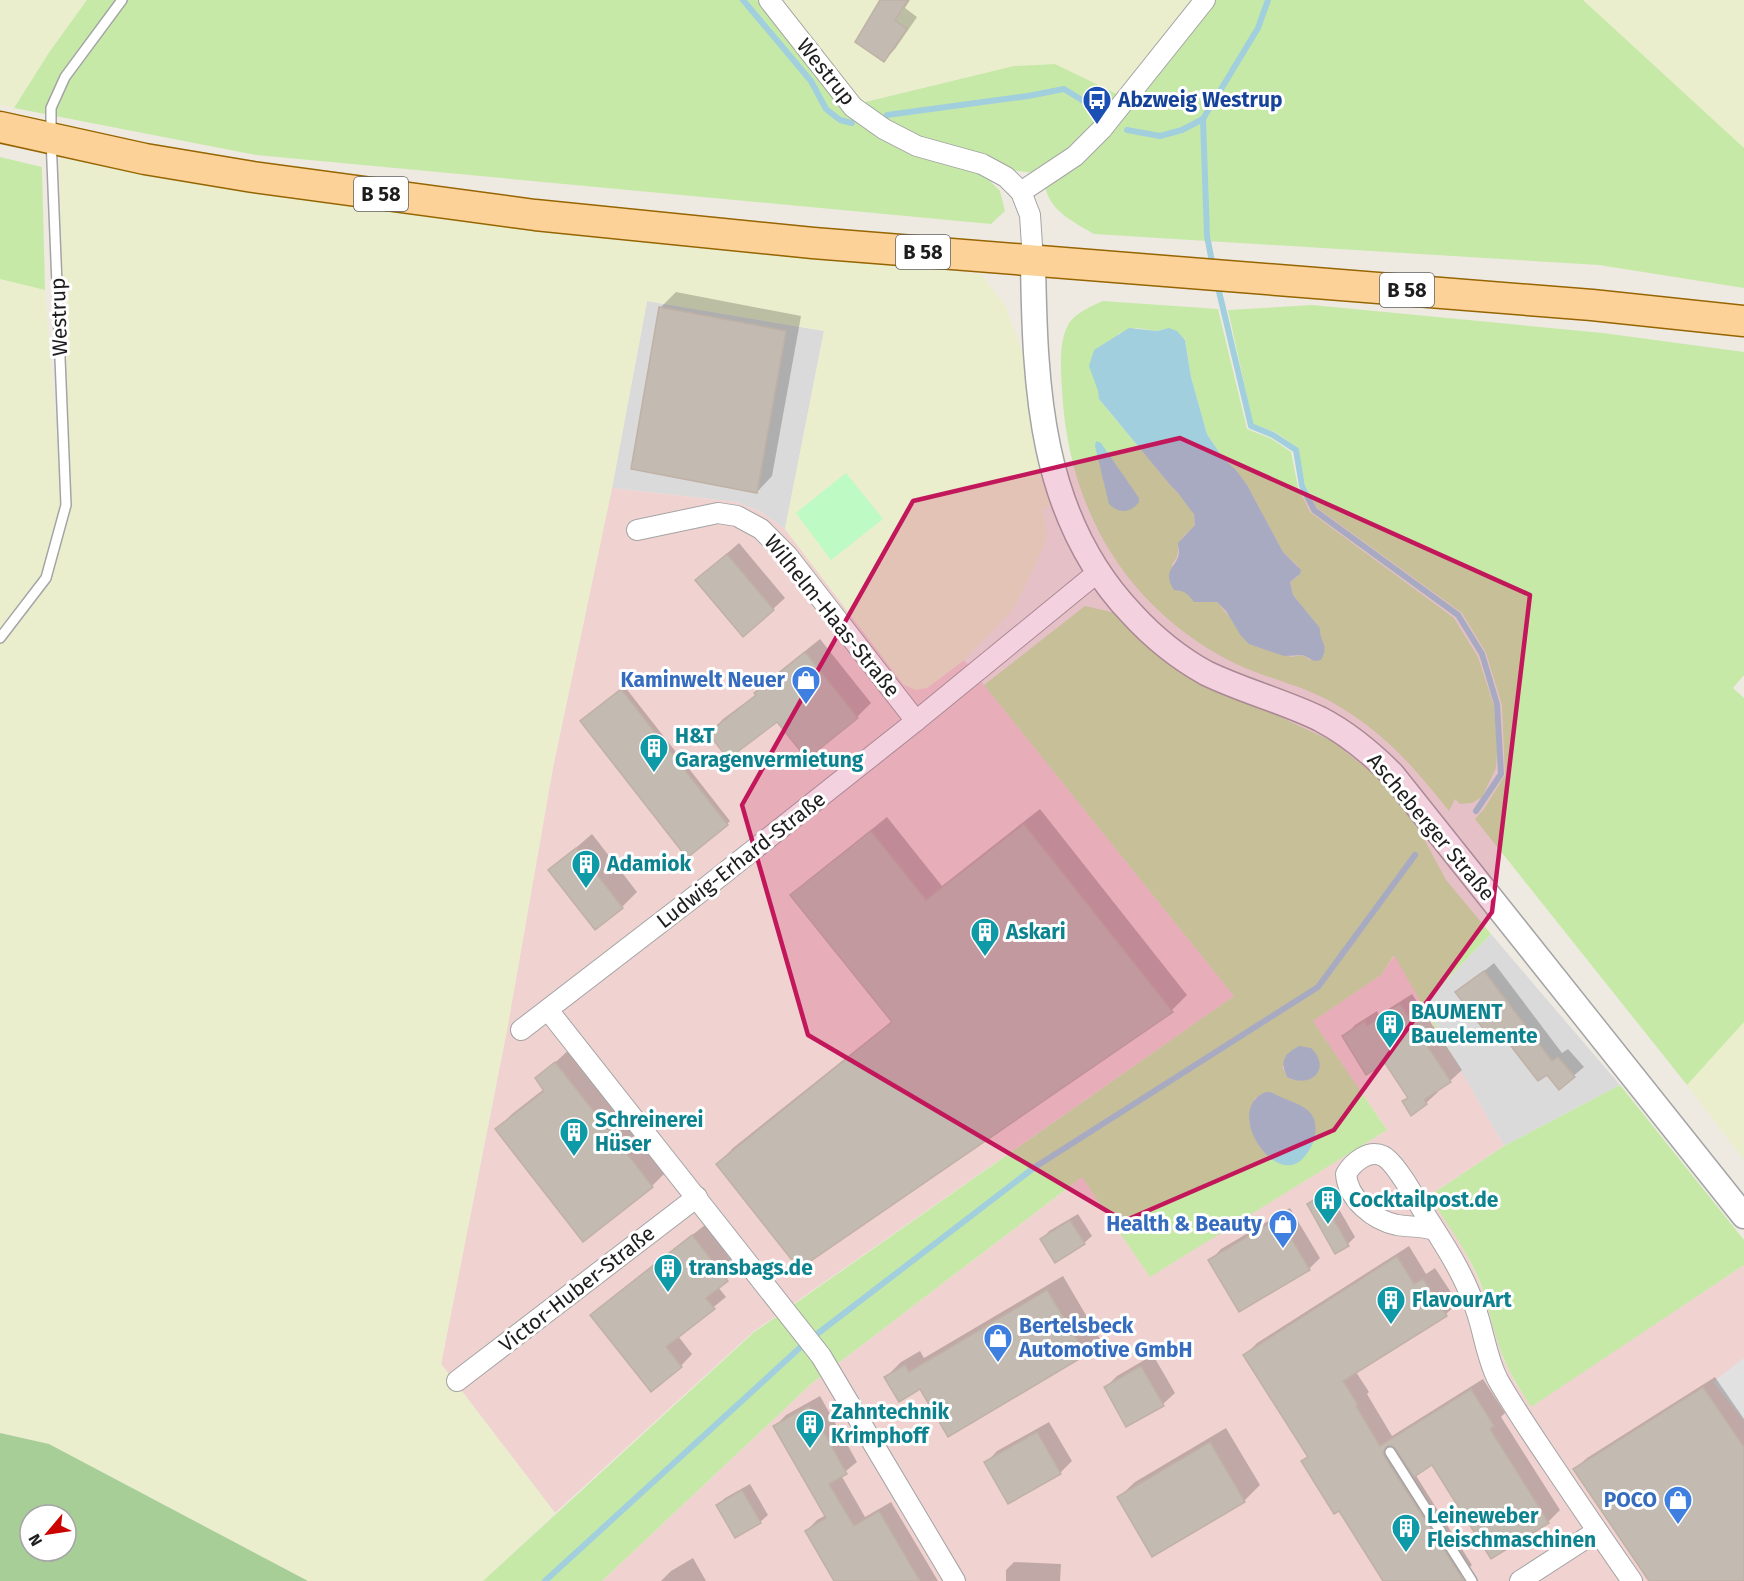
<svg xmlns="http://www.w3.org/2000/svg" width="1744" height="1581" font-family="'Fira Sans',sans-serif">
<rect width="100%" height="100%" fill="#eeeae2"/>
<g fill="#dbdada">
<polygon points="647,301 824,331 785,529 759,511 736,502 612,488"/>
<polygon points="1491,934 1620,1085 1504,1146 1453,1058 1425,1002"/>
</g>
<g fill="#f0d3d1">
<polygon points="612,488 736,502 759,511 785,529 904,685 927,688 964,660 1234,996 753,1332 555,1513 441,1364 507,1030 553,767"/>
<polygon points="1395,955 1504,1146 1429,1196 1459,1240 1476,1274 1487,1302 1503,1358 1516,1384 1531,1406 1744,1265 1744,1581 602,1581 811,1384 1082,1177 1150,1276 1387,1130 1313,1021 1381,975"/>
</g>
<g fill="#ebeecd">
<polygon points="0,0 87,0 50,51 14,108 0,105"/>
<polygon points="776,0 1195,0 1119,95 1055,64 1014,66 857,104"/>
<polygon points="1583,0 1744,0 1744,148 1735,140"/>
<polygon points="59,158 461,218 981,274 1005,305 1028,367 1056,504 1043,509 1047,537 1034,569 1012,611 964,660 927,688 916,690 904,685 785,529 824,331 647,301 612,488 553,767 507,1030 441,1364 555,1513 483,1581 308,1581 49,1444 0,1433 0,644 50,579 69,505"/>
<polygon points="0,279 45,290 62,506 42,576 0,631"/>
<polygon points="1744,1022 1744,1160 1687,1085"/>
</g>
<g fill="#c7e9a7" fill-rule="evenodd">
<polygon points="87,0 762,0 848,111 981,172 1000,191 1005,211 991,224 256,155 14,108 50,51"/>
<path d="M1214,0H1583L1744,148V288L1599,265L1094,234C1072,221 1046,209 1045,182Z"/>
<polygon points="1055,64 1119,95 1068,153 1034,173 1010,170 920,141 857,104 1014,66"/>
<polygon points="0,157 42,167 45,290 0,279"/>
<path d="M1103,301L1218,309L1247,429L1272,439L1291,452L1298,487L1310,512L1454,618L1478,657L1494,706L1497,750L1496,768L1482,797L1472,803L1460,804L1455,799L1449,811C1414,767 1385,733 1335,704C1303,685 1267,679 1234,663C1127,609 1068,510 1062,390C1061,370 1058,342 1069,323C1076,313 1091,306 1103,301ZM1136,328L1157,331L1165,329L1185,339L1191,377L1207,434L1223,458L1236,470L1247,485L1283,552L1298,566V576L1290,582L1293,595L1320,628C1319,638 1326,642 1323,656L1310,660L1303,655L1291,657L1231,619L1217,602H1195C1190,596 1186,589 1178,590L1172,564C1181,554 1176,550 1181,540C1184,534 1191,531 1195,525C1194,521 1195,517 1194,514C1192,509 1175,489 1171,486L1099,399L1102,345L1112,340L1120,333Z"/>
<polygon points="1312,305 1603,333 1744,352 1744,675 1733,688 1744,698 1744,1022 1687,1085 1475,819 1484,809 1505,775 1502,705 1486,653 1462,613 1316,507 1305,485 1298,448 1275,432 1253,424 1228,310"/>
<path d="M1085,606L1115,613L1153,648L1194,677L1332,741L1401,796L1446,880L1491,934L1425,1002L1453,1058L1394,955L1381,975L1313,1021L1387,1130L1150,1277L1082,1177L811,1384L602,1581H483L753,1333L1234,996L984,685ZM1282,1066L1318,1072C1308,1080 1299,1083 1287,1077ZM1271,1092L1276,1095L1249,1123L1250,1112L1255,1098Z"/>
<path d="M1620,1085L1744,1240V1265L1531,1407C1521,1391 1511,1376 1504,1359C1492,1331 1489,1302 1477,1275C1464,1247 1446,1222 1429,1196L1504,1146Z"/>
</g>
<path fill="#a7ce97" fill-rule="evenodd" d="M0,1433L49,1444L308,1581H0ZM30,1515H66V1551H30Z"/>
<polygon fill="#befac3" points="846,473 883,519 831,560 796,513"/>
<polygon fill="#e1e1e1" points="1744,1358 1744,1421 1713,1382"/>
<g fill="#a2cfdd">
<path d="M1129,328L1157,331L1169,328L1177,331L1185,340L1191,377L1207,434L1223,458L1236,470L1247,485L1283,552L1301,570L1300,574L1290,582L1293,595L1320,628C1319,641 1330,645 1321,660L1314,661L1303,655L1284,656L1249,644L1241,636L1226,611L1217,602H1194C1187,593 1185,591 1174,590C1161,569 1177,568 1179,553C1179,550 1178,546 1178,543L1195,525L1194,514C1187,506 1178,491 1171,486L1099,399L1098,391L1089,366L1094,350Z"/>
<path d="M1096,441L1101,443L1139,498V502C1131,513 1119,514 1109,504L1095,446Z"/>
<path d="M1299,1046L1311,1048C1333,1070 1309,1089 1287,1077C1280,1061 1283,1055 1299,1046Z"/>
<path d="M1266,1092H1271C1292,1105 1320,1104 1315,1135C1314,1143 1310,1150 1305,1156C1277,1193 1221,1109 1266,1092Z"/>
</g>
<g fill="#0003">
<polygon points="880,0 910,0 905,8 917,17 895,49 884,60"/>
<polygon points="676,292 801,316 772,476 757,492 632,468 661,307"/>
<polygon points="739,543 785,598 773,609 709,569"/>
<polygon points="820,639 871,703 857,717 777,719 710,733 723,719 757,694 770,679"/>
<polygon points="625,687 730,821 727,824 585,718"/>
<polygon points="1040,809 1187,995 1172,1010 799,1267 718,1164 733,1148 892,1021 792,896 808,880 887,817 942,886"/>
<polygon points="592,834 637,892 622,907 550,870"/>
<polygon points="1494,963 1562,1053 1568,1049 1584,1067 1559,1088 1547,1073 1457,993"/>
<polygon points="1412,994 1462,1070 1450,1081 1436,1090 1438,1092 1426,1103 1404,1102 1409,1097 1385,1061 1344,1037 1355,1025 1377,1011 1379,1015"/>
<polygon points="571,1048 667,1171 652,1186 497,1129 512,1114 544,1089 537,1079"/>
<polygon points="1328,1190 1355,1237 1348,1244 1336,1252 1308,1205 1316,1197"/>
<polygon points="1290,1208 1320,1258 1309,1269 1210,1261 1221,1249"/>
<polygon points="1078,1214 1092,1236 1084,1243 1055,1261 1042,1239 1049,1231"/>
<polygon points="705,1225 738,1269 718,1287 726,1297 678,1336 692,1354 681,1366 592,1315 604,1304"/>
<polygon points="1409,1246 1426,1274 1435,1268 1458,1303 1446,1314 1356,1372 1369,1392 1367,1394 1392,1436 1483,1379 1505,1413 1501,1417 1560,1510 1548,1522 1492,1557 1433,1463 1415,1474 1472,1565 1454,1581 1385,1581 1339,1509 1303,1461 1309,1456 1245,1355 1257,1343"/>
<polygon points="1063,1276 1100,1339 1085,1354 886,1377 901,1362 920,1351 924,1358"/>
<polygon points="1153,1355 1175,1393 1163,1404 1127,1425 1105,1388 1117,1376"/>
<polygon points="1715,1377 1744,1419 1744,1581 1651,1581 1575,1469 1587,1458"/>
<polygon points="820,1396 857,1462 841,1475 865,1517 891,1502 938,1581 835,1581 806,1531 817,1520 826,1515 775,1426 786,1415"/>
<polygon points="1049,1422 1072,1461 1060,1473 1009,1502 986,1463 997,1451"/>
<polygon points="1226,1428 1260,1485 1244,1501 1153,1555 1119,1497 1135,1482"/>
<polygon points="750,1484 768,1515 760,1522 736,1536 718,1505 725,1498"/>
<polygon points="693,1558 706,1581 661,1581 671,1571"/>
<polygon points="1014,1562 1061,1564 1060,1581 1006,1581 1006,1570"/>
</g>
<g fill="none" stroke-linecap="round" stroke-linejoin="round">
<g stroke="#a2cfdd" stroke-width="6">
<polyline points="743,0 811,81 826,109 840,120 852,123"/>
<polyline points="887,115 1028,96 1064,89 1100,111"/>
<polyline points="1127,130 1160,136 1182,130 1203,119"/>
<polyline points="1213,267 1207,236 1203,119 1258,28 1268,0"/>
<polyline points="1217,283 1251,426 1273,435 1296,450 1302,486 1314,510 1458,615 1482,654 1497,704 1501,774 1476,811"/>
<polyline points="545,1581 804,1344 1035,1167 1318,987 1415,855"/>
</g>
</g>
<g fill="#c3bab2" stroke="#c0b1a5" stroke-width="1.5">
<polygon points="880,0 908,0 895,20 907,29 884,62 855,42"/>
<polygon points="659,307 786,331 757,493 631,469"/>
<polygon points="727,554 774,610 743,637 695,580"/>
<polygon points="805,652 858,718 807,759 777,722 728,759 708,733 756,695 754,693"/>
<polygon points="621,689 728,825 687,858 580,721"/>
<polygon points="1024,824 1173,1012 799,1269 716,1164 892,1022 790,895 871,831 926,900"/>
<polygon points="576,848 623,908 595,930 548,870"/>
<polygon points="1484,971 1552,1061 1558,1057 1575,1077 1559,1090 1547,1075 1538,1081 1500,1032 1491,1039 1455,992"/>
<polygon points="1400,1004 1451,1082 1424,1100 1427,1104 1411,1116 1402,1101 1408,1098 1385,1063 1366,1075 1342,1036 1365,1021 1367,1026"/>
<polygon points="555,1062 653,1187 583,1242 495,1129 544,1091 535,1078"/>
<polygon points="1320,1196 1349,1246 1335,1254 1307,1204"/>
<polygon points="1279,1218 1310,1270 1239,1312 1208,1260"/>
<polygon points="1070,1220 1085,1244 1055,1263 1040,1239"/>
<polygon points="692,1235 728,1281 706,1298 715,1309 666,1347 682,1367 651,1392 590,1315"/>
<polygon points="1397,1256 1414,1284 1423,1279 1447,1316 1343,1381 1358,1405 1356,1406 1380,1446 1471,1389 1494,1426 1490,1429 1549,1523 1491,1559 1432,1465 1414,1477 1395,1448 1390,1445 1386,1447 1383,1452 1384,1456 1464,1581 1383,1581 1339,1511 1334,1514 1301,1461 1308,1457 1243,1355"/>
<polygon points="1047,1290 1086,1355 948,1437 920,1389 899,1402 884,1377 905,1365 909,1372"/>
<polygon points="1141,1366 1164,1406 1126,1427 1104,1387"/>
<polygon points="1703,1387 1744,1447 1744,1581 1649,1581 1573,1469"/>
<polygon points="809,1406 847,1474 829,1484 854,1526 879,1511 920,1581 834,1581 805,1531 826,1518 773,1426"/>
<polygon points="1037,1432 1061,1474 1008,1504 984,1462"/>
<polygon points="1210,1442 1245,1502 1152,1557 1117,1497"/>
<polygon points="742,1490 761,1523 735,1538 716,1505"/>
</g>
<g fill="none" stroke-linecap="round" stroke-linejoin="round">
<g stroke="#a4a4a4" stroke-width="12">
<g id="service">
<polyline points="0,638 46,578 66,505 51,138 51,108 65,77 122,0"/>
<polyline points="1390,1452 1472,1581"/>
</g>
</g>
<g stroke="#a4a4a4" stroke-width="22">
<g id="minor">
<polyline points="769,0 853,107 884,129 917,146 982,164 1006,177 1021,192 1030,215 1033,261"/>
<polyline points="1021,192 1075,156 1102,129 1205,0"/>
<polyline points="637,530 718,513 737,516 761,529 787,555 916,721"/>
<polyline points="548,1010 821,1356 955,1581"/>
<polyline points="521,1030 699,893 916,721 1098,572"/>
<path d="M1435,1230C1422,1226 1410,1227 1397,1225C1373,1220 1348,1199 1346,1174C1353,1162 1369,1149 1383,1156C1396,1162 1419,1205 1428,1219C1446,1247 1464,1275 1475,1307C1484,1331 1486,1357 1498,1380C1514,1408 1532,1434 1550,1461C1577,1501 1604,1541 1632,1581"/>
<polyline points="457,1381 697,1197"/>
<polyline points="1520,1581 1597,1531"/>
</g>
</g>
<g stroke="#a4a4a4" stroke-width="27">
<path id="tertiary" d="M1033,261C1035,387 1039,517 1132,614C1153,637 1179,658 1206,673C1243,691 1283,701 1320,719C1347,733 1370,752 1392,774L1744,1216"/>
</g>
<g stroke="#966500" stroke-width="33">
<polyline id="primary" points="0,127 145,159 253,177 535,215 813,243 1592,305 1744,321"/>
</g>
<use href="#service" stroke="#fff" stroke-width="9"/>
<use href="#minor" stroke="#fff" stroke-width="20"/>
<use href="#tertiary" stroke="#fff" stroke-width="24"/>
<use href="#primary" stroke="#fcd299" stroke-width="30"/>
</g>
<path fill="#c2185b" fill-opacity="0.2" stroke="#c2185b" stroke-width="4.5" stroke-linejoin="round" d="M1180,438L1530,595L1492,912L1334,1130L1124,1221L808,1035L742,805L913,501Z"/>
<defs>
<g id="bus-pin" transform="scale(1.5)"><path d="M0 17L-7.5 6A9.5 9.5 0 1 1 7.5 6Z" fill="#1a4fb4" stroke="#fff"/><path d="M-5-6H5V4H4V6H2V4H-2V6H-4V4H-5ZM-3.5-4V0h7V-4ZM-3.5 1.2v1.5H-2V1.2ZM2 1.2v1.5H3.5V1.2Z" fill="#fff"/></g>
<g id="shop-pin" transform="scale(1.5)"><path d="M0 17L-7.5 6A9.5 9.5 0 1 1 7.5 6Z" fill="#3f7fe0" stroke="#fff"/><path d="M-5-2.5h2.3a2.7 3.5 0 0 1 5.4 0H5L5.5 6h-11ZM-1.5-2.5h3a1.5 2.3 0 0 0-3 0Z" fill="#fff"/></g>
<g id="building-pin" transform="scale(1.5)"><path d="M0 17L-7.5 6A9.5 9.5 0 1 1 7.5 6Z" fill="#0f9aa8" stroke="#fff"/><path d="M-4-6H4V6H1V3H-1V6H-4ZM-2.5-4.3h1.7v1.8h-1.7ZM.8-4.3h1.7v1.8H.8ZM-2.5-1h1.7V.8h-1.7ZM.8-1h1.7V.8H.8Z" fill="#fff"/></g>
</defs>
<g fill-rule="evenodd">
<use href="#bus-pin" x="1097" y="100"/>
<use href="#shop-pin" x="806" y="680"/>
<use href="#building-pin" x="654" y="748"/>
<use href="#building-pin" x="586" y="864"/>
<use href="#building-pin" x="985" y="932"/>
<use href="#building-pin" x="1390" y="1024"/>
<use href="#building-pin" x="574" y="1132"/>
<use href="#building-pin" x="1328" y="1200"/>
<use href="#shop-pin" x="1283" y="1224"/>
<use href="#building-pin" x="668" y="1268"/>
<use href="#building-pin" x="1391" y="1300"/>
<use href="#shop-pin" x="998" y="1338"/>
<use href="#building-pin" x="810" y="1424"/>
<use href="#shop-pin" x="1678" y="1500"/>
<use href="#building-pin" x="1406" y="1528"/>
</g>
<g text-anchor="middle" stroke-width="6" stroke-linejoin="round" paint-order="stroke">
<g fill="#fff" stroke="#616161" stroke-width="1.5">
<rect x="354" y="177" width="54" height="34" rx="4.5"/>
<rect x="896" y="235" width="54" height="34" rx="4.5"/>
<rect x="1380" y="273" width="54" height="34" rx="4.5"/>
</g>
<g font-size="20" font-weight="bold" fill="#1d1d1d">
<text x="381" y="201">B 58</text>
<text x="923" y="259">B 58</text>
<text x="1407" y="297">B 58</text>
</g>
<g font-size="21" fill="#1d1d1d" stroke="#fff">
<text transform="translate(826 72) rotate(51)" y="7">Westrup</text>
<text transform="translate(59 317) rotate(-92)" y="7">Westrup</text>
<text transform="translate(832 616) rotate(51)" y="7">Wilhelm-Haas-Straße</text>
<text transform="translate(1431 827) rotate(50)" y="7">Ascheberger Straße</text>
<text transform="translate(741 860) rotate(-38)" y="7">Ludwig-Erhard-Straße</text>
<text transform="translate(577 1289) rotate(-38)" y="7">Victor-Huber-Straße</text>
</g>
<g font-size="21" font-weight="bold" fill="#164399" stroke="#fff" text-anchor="start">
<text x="1118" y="107">Abzweig Westrup</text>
</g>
<g font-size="21" font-weight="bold" fill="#366cbe" stroke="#fff" text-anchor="end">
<text x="785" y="687">Kaminwelt Neuer</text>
<text x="1262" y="1231">Health &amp; Beauty</text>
<text x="1019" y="1333" text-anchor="start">Bertelsbeck<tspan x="1019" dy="24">Automotive GmbH</tspan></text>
<text x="1657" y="1507">POCO</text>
</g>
<g font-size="21" font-weight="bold" fill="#0d838f" stroke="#fff" text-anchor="start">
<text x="675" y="743">H&amp;T<tspan x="675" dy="24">Garagenvermietung</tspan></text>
<text x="607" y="871">Adamiok</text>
<text x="1006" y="939">Askari</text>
<text x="1411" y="1019">BAUMENT<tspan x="1411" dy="24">Bauelemente</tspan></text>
<text x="595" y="1127">Schreinerei<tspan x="595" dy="24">Hüser</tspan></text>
<text x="1349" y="1207">Cocktailpost.de</text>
<text x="689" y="1275">transbags.de</text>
<text x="1412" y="1307">FlavourArt</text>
<text x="831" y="1419">Zahntechnik<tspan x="831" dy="24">Krimphoff</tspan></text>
<text x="1427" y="1523">Leineweber<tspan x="1427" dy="24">Fleischmaschinen</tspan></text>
</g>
</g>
<g transform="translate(48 1533) rotate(241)"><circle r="28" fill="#ffffff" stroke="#a5a5a5" stroke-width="1.5"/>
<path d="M0-4.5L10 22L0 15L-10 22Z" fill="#ca0200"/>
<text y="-9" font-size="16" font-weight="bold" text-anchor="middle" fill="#1d1d1d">N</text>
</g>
</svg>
